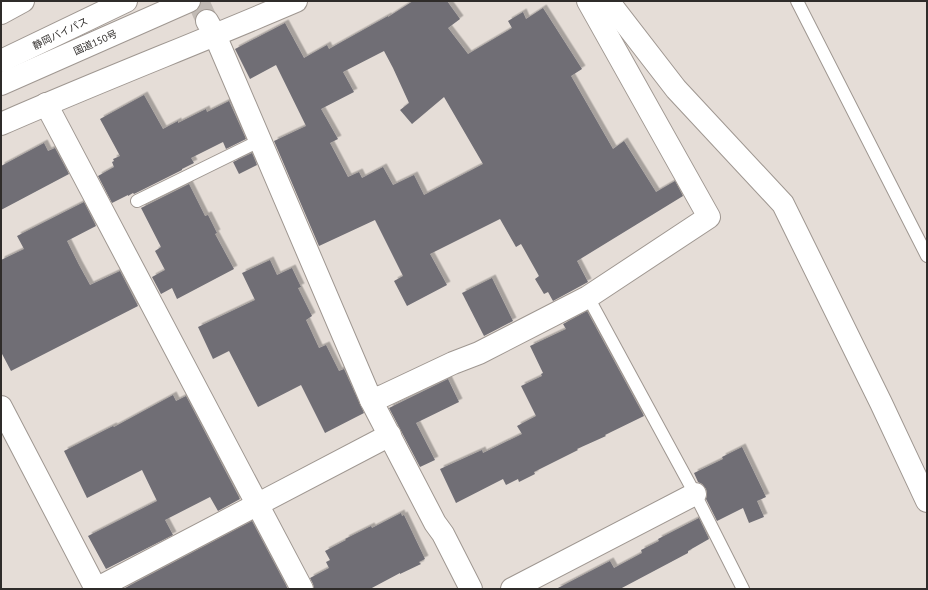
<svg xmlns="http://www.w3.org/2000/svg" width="928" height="590" font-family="'PT Sans','Noto Sans JP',sans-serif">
<defs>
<filter id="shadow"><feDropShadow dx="3.5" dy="-3.5" stdDeviation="0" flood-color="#0004"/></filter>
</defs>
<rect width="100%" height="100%" fill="#e5ddd7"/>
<g fill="#706e75" fill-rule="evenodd" filter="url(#shadow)">
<path d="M413,1H447L460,19L448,28L468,54L512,28L508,21L523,12L526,19L543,8L582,69L571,76L613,149L624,141L656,192L675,181L683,196L577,261L588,282L553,301L548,292L544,294L535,279L539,276L521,244L516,247L500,219L430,254L447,285L407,306L394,281L403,276L375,220L319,246L274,141L306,126L276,65L250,79L235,49L285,23L304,58L327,45L329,49L388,16V17ZM384,51L393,68L409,103L400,110L412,124L444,97L483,164L424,195L414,175L393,185L383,167L362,178L359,172L348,177L330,143L338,139L321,109L354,92L343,72Z"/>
<polygon points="144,95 163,129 178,121 178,123 206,109 207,112 229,101 246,139 226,149 223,142 191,158 194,163 182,169 182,170 134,194 133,193 128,196 128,195 112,203 98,176 114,167 112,162 114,161 113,159 120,156 100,119"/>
<polygon points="44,143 48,151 55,148 69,174 1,210 1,166"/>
<polygon points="252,153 257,165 239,174 233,162"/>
<polygon points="189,184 205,216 208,215 217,233 215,234 234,269 177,299 172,288 161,294 152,277 165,270 155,251 161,247 141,208"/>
<polygon points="84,202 96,226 67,241 79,265 90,285 120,271 138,306 11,371 1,352 1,260 24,249 17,236"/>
<polygon points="270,260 277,275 292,268 301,287 298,288 312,316 306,320 319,348 326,345 339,371 344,369 364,413 325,433 301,385 258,407 229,351 213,359 198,327 255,300 242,273"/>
<polygon points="492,278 513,321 484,336 462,293"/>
<polygon points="587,311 644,416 605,435 606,436 577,449 578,450 534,472 535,474 519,482 518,479 506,485 503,479 456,503 440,469 482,450 483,453 522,434 517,426 536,416 521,386 542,376 541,374 543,373 530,346 566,329 563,324"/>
<polygon points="448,379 459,402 416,423 435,460 420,467 389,408"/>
<polygon points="173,395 176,401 186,396 240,499 218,511 210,497 165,520 173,535 106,569 88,536 157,501 142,470 87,498 64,451 113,426 114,427"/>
<polygon points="742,447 766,497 757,501 764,517 749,523 743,508 717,521 706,499 707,494 706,489 702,484 698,482 694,473 723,459 722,457"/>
<polygon points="401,513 402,516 404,515 425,559 419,562 421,564 400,574 400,573 370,589 314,589 313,584 310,578 329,568 326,562 330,560 325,551 346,540 345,539 371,526 372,528"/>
<polygon points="699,518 709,539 688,551 688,553 620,589 556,589 610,561 614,568 642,553 641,550 659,541 658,539"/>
<polygon points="252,521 288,589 123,589"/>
</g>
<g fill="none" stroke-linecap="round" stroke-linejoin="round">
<polyline stroke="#c1bab4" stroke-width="22" stroke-dasharray="22 11" stroke-linecap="butt" points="198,1 207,21"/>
<g stroke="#9f9791" stroke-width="14">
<g id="lane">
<polyline points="797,1 927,256"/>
<polyline points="137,201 261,140"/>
<polyline points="588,297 695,494 743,589"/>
</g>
</g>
<g stroke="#9f9791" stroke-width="24">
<g id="street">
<polyline points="608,1 676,89 783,204 881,403 927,501"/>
<polyline points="1,13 23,1"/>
<polyline points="207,21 215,35 371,400 435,523 443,534 471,589"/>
<polyline points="46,104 302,589"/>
<path d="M1,124C99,81 198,43 296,1"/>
<polyline points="371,400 383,396 453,363 479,353 588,297 709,217 588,1"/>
<polyline points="1,407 96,589"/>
<polyline points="96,589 390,435"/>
<polyline points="512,589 695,494"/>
</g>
</g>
<g stroke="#9f9791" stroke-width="24">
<g id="highway">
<polyline points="1,61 126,1"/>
<polyline points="1,84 189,1"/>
</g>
</g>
<use href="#lane" stroke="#fff" stroke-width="12"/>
<use href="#street" stroke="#fff" stroke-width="22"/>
<use href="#highway" stroke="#fff" stroke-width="22"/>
</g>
<g text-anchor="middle" stroke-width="4" stroke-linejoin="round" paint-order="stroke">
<g font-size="10" fill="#2f2c2a" stroke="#fff">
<text transform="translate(60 33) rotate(-26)" y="4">静岡バイパス</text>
<text transform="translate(95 42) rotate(-24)" y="4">国道150号</text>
</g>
</g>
<rect width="928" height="590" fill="none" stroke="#2f2c2a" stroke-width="4"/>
</svg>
